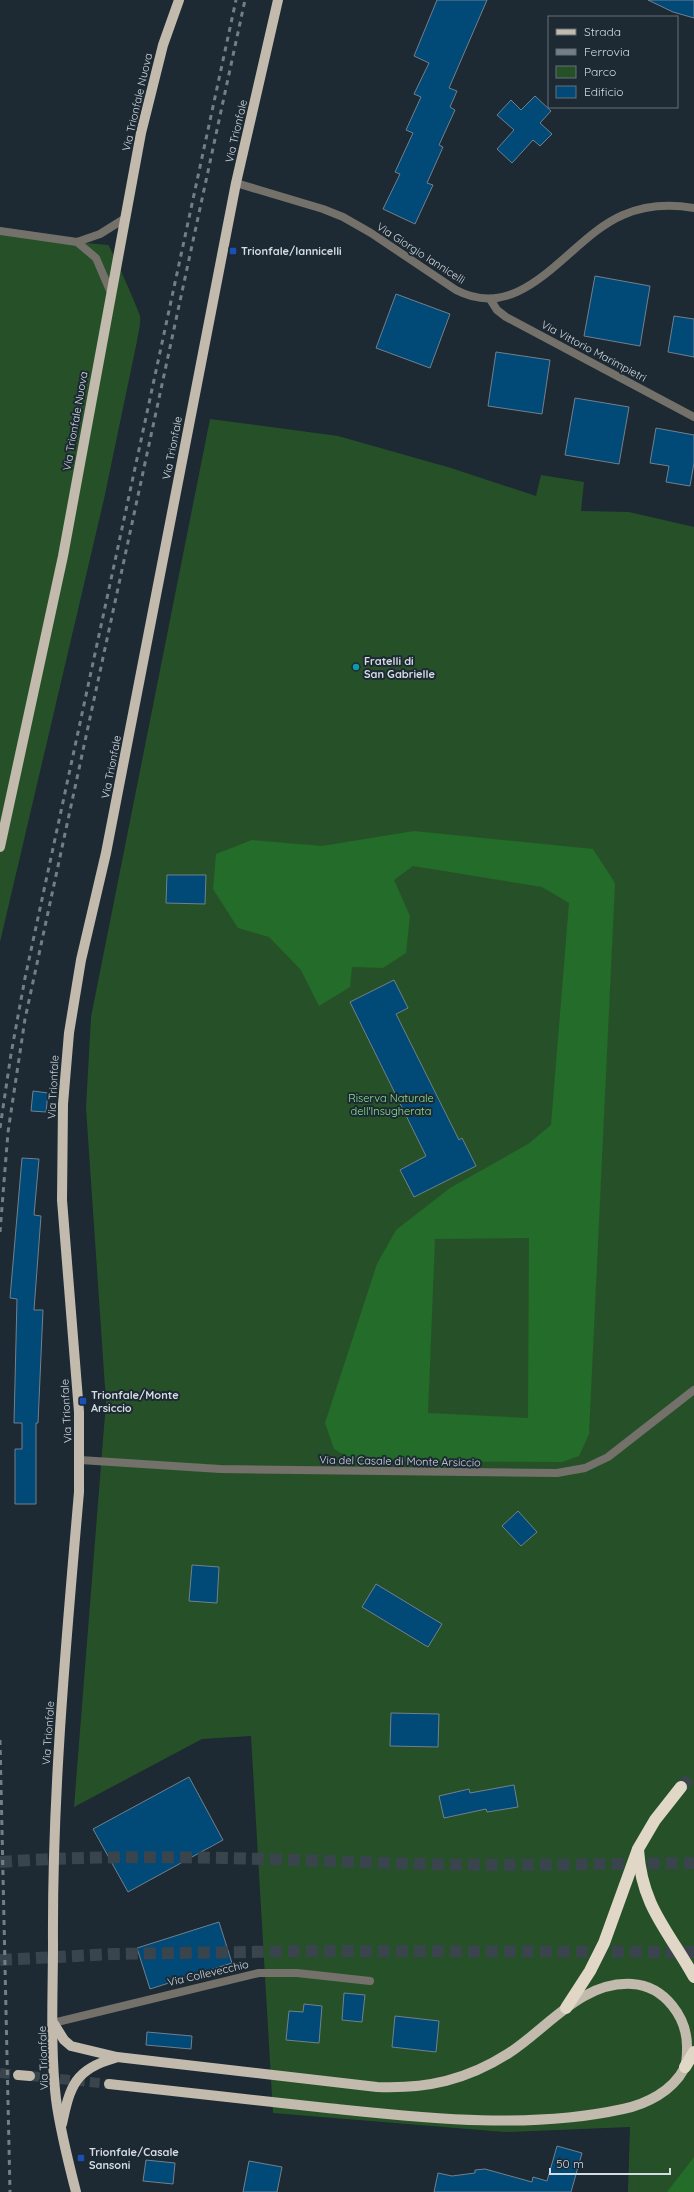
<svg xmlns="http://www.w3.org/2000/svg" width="694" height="2192" font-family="Quicksand,sans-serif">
<rect width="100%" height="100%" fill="#1d2933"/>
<g fill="#265128">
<path d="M0,235L108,245C111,247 138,309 140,316C141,324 138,334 137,341L104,499L0,942Z"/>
<polygon points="210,419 338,436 451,468 536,496 541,475 584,482 581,511 629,512 694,527 694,2192 628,2192 630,2127 505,2132 273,2113 251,1736 202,1739 74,1807 106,1402 86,1108 91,1017"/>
</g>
<g fill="#236c29" fill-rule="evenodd">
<path d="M414,831L593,849L615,883L589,1434L579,1456L562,1462L354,1461L334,1449L325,1423L377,1264L396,1230L450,1188L528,1144L551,1125L569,903L542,887L413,866L394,880L410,916L406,953L383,968L352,967L350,987L319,1006L301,970L269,937L238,928L213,889L216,854L252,840L322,846ZM529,1238L528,1418L428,1413L435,1239Z"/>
<polygon points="694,2157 694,2192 667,2192"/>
</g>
<g fill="#014977" stroke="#72808c">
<polygon points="437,0 487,0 449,88 457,91 450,107 455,110 439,145 443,147 427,183 433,185 415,224 383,209 400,174 395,172 413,133 406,130 421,97 414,94 429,63 414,56"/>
<polygon points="648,0 694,0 694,18 673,12"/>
<polygon points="535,96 551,111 540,123 552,134 540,146 533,140 512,163 497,149 514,130 497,115 511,100 521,110"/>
<polygon points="595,276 650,286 640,346 584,336"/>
<polygon points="396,294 450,314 430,368 376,348"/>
<polygon points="674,316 694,319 694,357 668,352"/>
<polygon points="496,352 550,360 542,414 488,406"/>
<polygon points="575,398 629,407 619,464 565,455"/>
<polygon points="656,428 694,435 694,463 690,486 666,482 669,466 650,463"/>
<polygon points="167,875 206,875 205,904 166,903"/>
<polygon points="394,980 408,1008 396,1014 459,1140 462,1138 476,1166 414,1197 400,1170 426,1156 350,1002"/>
<polygon points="33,1091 48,1093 46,1112 31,1111"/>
<polygon points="22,1158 39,1159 34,1215 41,1216 34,1310 43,1310 38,1423 36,1423 36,1504 15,1504 15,1449 22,1449 22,1423 14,1423 17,1299 10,1298"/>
<polygon points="518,1511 537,1532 521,1546 502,1526"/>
<polygon points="192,1565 219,1567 217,1603 189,1601"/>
<polygon points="376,1584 442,1624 428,1647 362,1607"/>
<polygon points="391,1713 439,1714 438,1747 390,1746"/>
<polygon points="189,1777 223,1840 128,1892 93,1829"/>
<polygon points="514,1785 518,1807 487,1812 486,1809 444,1818 439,1796 469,1789 470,1793"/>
<polygon points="219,1922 232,1963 150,1989 137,1948"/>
<polygon points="344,1993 365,1995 362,2022 342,2020"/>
<polygon points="304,2004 322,2006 319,2043 286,2040 289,2011 303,2012"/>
<polygon points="395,2016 439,2021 436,2052 392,2047"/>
<polygon points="147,2032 192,2036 191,2049 146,2045"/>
<polygon points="557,2146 582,2153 571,2192 434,2192 438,2173 452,2176 475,2173 475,2170 485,2169 532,2182 533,2177 547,2181"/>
<polygon points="146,2160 175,2163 173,2184 143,2181"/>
<polygon points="249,2161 282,2167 277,2192 243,2192"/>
</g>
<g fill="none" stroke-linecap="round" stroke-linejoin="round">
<g stroke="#39444d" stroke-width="10" stroke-dasharray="10 5" stroke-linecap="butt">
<polyline points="0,2073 18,2075"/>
<polyline points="30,2076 109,2084"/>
</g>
<g stroke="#39444d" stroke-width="12" stroke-dasharray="12 6" stroke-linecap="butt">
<polyline points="681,1787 694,1774"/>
<path d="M0,1862C140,1852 282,1860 422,1864C513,1866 603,1864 694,1863"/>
<polyline points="0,1960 113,1954 312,1951 694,1952"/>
</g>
<g stroke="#74706a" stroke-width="8">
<path d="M236,183L323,209L343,217L371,233L456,290C525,326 568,238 623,215C646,205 670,204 694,208"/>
<polyline points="0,231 77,242 100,234 124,219"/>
<polyline points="77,242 96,258 111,293"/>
<polyline points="490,299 497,310 506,317 694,417"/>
<polyline points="80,1460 220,1469 557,1473 585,1468 608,1457 694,1390"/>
<polyline points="53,2023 259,1973 297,1973 370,1981"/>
</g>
<g stroke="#c2baac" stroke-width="10">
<polyline points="0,847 63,556 141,133 163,45 179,0"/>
<path d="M54,2024L64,2040L71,2046L117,2057L377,2087C427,2089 467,2080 509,2053C548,2028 581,1981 632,1984C665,1986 688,2018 687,2049C687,2056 687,2063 684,2069C672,2091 647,2104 623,2109C527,2130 424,2118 327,2108C254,2100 182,2092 109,2084"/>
<polyline points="18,2075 30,2076"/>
<path d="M62,2124C70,2086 75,2069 115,2058"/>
<path d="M76,2192C68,2161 60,2130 56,2099C50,2050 53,1993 53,1944C52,1793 66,1643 79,1492V1412L62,1200L63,1104L69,1033L81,960L106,853L236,183L278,0"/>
</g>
<g stroke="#e1d7c7" stroke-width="12">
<path d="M638,1850C642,1908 669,1931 694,1977"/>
<polyline points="566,2008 590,1971 604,1943 638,1849 655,1820 681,1787"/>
<polyline points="685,2067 694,2052"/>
</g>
<g stroke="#747e86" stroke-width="3" stroke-dasharray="5 5" stroke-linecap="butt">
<polyline points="0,1128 11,1054 25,978 236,0"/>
<polyline points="0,1232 8,1132 25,1019 245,0"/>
<polyline points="0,1740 10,2192"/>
</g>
</g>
<g fill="#1a4fb4" stroke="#1d2933" stroke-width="1.5">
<rect x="229" y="247" width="8" height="8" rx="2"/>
<rect x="79" y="1397" width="8" height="8" rx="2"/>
<rect x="77" y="2154" width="8" height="8" rx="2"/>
</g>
<circle fill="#0f9aa8" stroke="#1d2933" stroke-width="1.5" cx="356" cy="667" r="4"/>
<g text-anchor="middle" stroke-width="4" stroke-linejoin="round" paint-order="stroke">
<g font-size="11" fill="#d5dce3" stroke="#1d2933">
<text transform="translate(137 102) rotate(-77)" y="4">Via Trionfale Nuova</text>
<text transform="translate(236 131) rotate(-77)" y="4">Via Trionfale</text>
<text transform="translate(421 253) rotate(33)" y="4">Via Giorgio Iannicelli</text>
<text transform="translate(594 351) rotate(28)" y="4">Via Vittorio Marimpietri</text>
<text transform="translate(75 421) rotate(-80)" y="4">Via Trionfale Nuova</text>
<text transform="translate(172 448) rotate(-79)" y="4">Via Trionfale</text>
<text transform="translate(111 767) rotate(-79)" y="4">Via Trionfale</text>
<text transform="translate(53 1087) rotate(-87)" y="4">Via Trionfale</text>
<text transform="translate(66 1411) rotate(-93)" y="4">Via Trionfale</text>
<text transform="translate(400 1461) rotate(1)" y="4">Via del Casale di Monte Arsiccio</text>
<text transform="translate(48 1733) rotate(-86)" y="4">Via Trionfale</text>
<text transform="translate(208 1973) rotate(-13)" y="4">Via Collevecchio</text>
<text transform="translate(43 2058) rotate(-92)" y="4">Via Trionfale</text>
</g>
<g font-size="11" font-weight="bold" fill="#d5dce3" stroke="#1d2933" text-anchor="start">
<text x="241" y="255">Trionfale/Iannicelli</text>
<text x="364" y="665">Fratelli di<tspan x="364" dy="13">San Gabrielle</tspan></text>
<text x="91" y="1399">Trionfale/Monte<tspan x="91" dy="13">Arsiccio</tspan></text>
<text x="89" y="2156">Trionfale/Casale<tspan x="89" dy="13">Sansoni</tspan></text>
</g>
<g font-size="11" fill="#89e78b" stroke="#1d2933">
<text x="391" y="1102">Riserva Naturale<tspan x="391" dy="13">dell'Insugherata</tspan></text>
</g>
</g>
<rect x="548" y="16" width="130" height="92" fill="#1d2933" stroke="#677179"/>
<rect x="556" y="29" width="20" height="6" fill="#c2baac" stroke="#677179"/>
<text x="584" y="36" font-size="12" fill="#d5dce3">Strada</text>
<rect x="556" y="49" width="20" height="6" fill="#747e86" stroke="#677179"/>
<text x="584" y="56" font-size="12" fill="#d5dce3">Ferrovia</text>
<rect x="556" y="66" width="20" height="12" fill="#265128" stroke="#677179"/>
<text x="584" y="76" font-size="12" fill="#d5dce3">Parco</text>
<rect x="556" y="86" width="20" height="12" fill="#014977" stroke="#677179"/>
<text x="584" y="96" font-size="12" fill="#d5dce3">Edificio</text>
<path d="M550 2168v6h120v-6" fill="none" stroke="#d5dce3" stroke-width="2"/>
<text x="556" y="2168" font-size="12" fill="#d5dce3" stroke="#1d2933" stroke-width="3" paint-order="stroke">50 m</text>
</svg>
